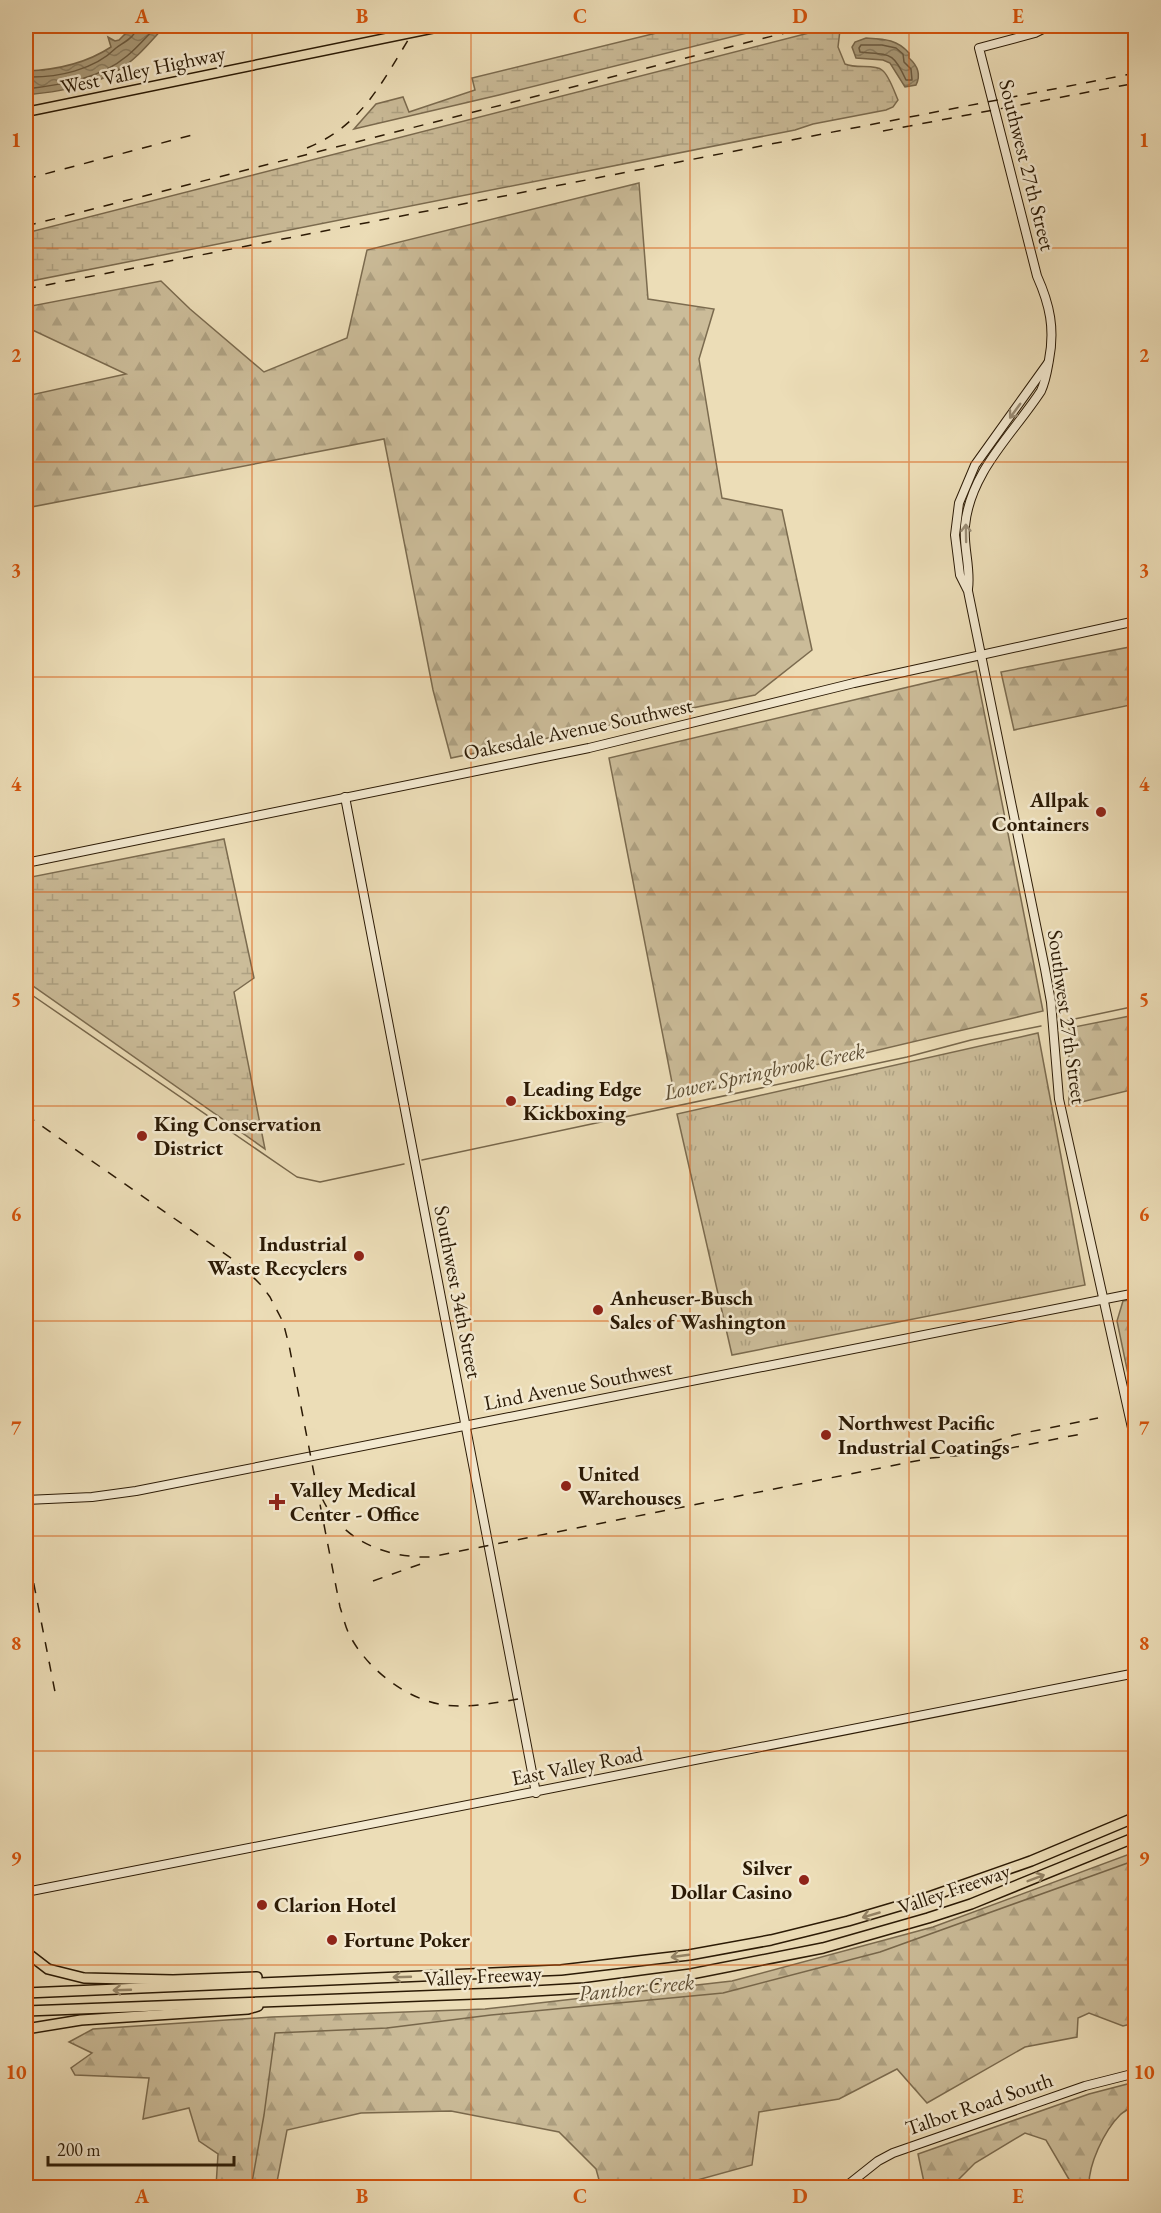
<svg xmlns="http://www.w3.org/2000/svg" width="1161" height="2213" font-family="'EB Garamond',serif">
<defs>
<pattern id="grass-tufts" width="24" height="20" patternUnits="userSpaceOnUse" patternTransform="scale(1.5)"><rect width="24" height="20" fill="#cbbc99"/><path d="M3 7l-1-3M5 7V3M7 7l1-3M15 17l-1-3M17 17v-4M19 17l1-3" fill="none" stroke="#aea182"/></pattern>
<pattern id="forest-firs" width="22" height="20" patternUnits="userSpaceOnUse" patternTransform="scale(1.5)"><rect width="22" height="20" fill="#cbbc99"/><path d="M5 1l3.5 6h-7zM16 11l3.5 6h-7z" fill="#aea182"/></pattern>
<pattern id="wetland-marsh" width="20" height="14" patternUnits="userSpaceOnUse" patternTransform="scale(1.5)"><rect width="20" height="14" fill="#cbbc99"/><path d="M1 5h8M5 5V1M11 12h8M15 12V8" fill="none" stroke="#aea182"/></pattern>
<pattern id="water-waves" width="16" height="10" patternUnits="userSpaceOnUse" patternTransform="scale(1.5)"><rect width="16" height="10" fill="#aa9b7a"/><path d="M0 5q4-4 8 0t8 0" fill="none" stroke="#8b7e62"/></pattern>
</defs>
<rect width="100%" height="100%" fill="#ecddb7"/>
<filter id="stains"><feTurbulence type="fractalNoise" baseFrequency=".00333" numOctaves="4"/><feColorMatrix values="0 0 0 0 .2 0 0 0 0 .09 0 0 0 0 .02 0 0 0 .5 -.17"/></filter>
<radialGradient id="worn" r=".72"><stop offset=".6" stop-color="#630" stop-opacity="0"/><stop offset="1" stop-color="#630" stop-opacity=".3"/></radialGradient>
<polygon fill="url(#grass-tufts)" stroke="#7b6b4f" stroke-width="1.5" points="1038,1033 1085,1285 732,1355 677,1114"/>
<g fill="url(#forest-firs)" stroke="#7b6b4f" stroke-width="1.5">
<polygon points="639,183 648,299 714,309 699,359 722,498 782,510 812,650 755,695 451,758 433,690 384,439 26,508 26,396 126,374 26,327 26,307 161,281 190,309 264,372 347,338 367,250"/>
<polygon points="1135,646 1135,704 1014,730 1001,672"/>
<polygon points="976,671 1043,1011 675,1098 609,758"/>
<polygon points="1135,1015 1135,1089 1069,1105 1069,1028"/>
<polygon points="1135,1299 1135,1372 1128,1374 1117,1321 1123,1301"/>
<polygon points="1135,1852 1135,2023 1123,2026 1089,2013 1078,2018 1077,2037 1025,2047 927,2103 897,2069 839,2099 759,2112 752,2165 672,2187 601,2187 596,2169 559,2132 451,2111 361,2113 287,2130 276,2187 216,2187 218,2154 199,2141 189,2108 143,2119 149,2078 75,2075 71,2068 92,2053 69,2042 93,2029 272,2017 485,2009 732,1981 933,1927"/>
<path d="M1135,2082V2104C1131,2108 1124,2111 1120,2115C1104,2131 1088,2165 1089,2187H1069L1070,2181L1046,2140L1025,2133L975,2163L951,2187H925L918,2154L1089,2094Z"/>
</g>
<g fill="url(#wetland-marsh)" stroke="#7b6b4f" stroke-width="1.5">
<polygon points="685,26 775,26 499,95 354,129 376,104 403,97 409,112 475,90 472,78"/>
<path d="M836,26H896L893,27H862L850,31L840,30L838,47L845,64C856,69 875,64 882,70C889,75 894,91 898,100L893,107L886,110L813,124L795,130L26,282V233Z"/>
<polygon points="224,839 254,978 234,992 265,1149 26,981 26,878"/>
</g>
<g fill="url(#water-waves)" stroke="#77674b" stroke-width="1.5">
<path d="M133,26H165C150,42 136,60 117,71C91,87 55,92 26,95V71C56,70 85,64 111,47L108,37L115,41L119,40Z"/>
<path d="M866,38C884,39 897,39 909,53V58C918,66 921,75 916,85L905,87L890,63L883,60L856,58L852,47L855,42Z"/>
</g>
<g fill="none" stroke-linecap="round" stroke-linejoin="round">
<g stroke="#6a5a40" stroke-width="1.5">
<path d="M861,45H882L896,48L903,54L904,62L911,69L912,80H906C893,51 890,55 860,52L859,48Z"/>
<path d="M26,77C57,78 94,70 116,48C124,42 136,37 137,26"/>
<path d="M26,89C60,85 100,79 127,56C138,47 147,36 157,26"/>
</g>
<g stroke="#77674b" stroke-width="1.5">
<polyline points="26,991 297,1177 320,1182 404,1164"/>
<polyline points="1065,1021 1136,1006"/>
<polyline points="422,1160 907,1057 971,1040 1041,1026"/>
<polyline points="251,2188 264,2115 275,2033 387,2028 491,2015 723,1993 880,1952 1136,1860"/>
</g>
<g stroke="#2b1a05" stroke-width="10">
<g id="secondary">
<polyline points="1048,363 975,465 959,503 955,535 960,575 968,591 1045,969 1051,1002 1059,1099 1136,1446"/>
<path d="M968,589C971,568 963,547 965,526C970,472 1013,434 1041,391C1046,380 1047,371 1049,360C1055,329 1050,305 1037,276L979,48L1035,33L1049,26"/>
<polyline points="345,797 536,1793"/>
<polyline points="26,863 589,748 854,683 1136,621"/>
<polyline points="26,1500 92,1497 136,1491 1136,1293"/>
<polyline points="26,1892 1136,1673"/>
<polyline points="844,2188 878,2161 893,2153 1085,2086 1136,2073"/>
</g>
</g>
<g stroke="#2b1a05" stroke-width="11">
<polyline id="primary" points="26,112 445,26"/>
</g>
<g stroke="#2b1a05" stroke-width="12">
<g id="highway">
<polyline points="26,1952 48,1969 84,1978 173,1980 257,1977"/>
<polyline points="26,1993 561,1970 689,1955 771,1940 848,1921 926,1898 1031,1861 1136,1817"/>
<polyline points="26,2011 500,1993 585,1988 691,1974 823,1948 928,1918 971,1904 1136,1837"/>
<polyline points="26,2029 81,2020 248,2009 258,2006"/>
</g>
</g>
<use href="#secondary" stroke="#f3e9d0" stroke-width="8"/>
<use href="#primary" stroke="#ecddb7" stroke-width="8"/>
<use href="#highway" stroke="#ecddb7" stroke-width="9"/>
<g stroke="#2b1a05" stroke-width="1.5" stroke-dasharray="10 10" stroke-linecap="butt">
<polyline points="883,131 1136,83"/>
<path d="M307,148C366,124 385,75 417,26"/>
<polyline points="26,179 192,135"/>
<polyline points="26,226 812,26"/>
<polyline points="26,289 1136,73"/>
<path d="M26,1115L241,1265L262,1286L270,1297L283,1322L289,1345L340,1607C343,1616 345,1626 349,1634C366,1668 406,1700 445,1705C470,1708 494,1703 518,1699"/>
<polyline points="973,1448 1014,1435 1098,1418"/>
<path d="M322,1498C341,1540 385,1558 430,1557L931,1458L986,1453L1081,1434"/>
<polyline points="26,1544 56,1697"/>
<polyline points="373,1581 429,1561"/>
</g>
</g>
<defs><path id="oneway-shaft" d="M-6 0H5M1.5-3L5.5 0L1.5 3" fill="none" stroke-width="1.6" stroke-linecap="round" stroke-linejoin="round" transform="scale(1.5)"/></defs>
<g stroke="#998c75">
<use href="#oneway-shaft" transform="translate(1015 411) rotate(126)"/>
<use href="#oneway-shaft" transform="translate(966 533) rotate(-91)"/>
</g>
<g stroke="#958567">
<use href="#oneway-shaft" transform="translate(1036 1878) rotate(-21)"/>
<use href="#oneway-shaft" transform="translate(871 1915) rotate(164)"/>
<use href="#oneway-shaft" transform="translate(680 1956) rotate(172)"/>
<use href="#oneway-shaft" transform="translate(402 1977) rotate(178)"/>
<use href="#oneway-shaft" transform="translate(122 1990) rotate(178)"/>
</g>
<path fill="none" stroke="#d5530b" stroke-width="1.5" stroke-opacity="0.55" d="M252,26V2188M471,26V2188M690,26V2188M909,26V2188M26,248H1136M26,462H1136M26,677H1136M26,892H1136M26,1106H1136M26,1321H1136M26,1536H1136M26,1751H1136M26,1965H1136"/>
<g fill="#8f2418" stroke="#f3e9d0" stroke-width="2">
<circle cx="1101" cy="812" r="6"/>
<circle cx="511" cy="1101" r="6"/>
<circle cx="142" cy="1136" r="6"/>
<circle cx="359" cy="1256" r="6"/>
<circle cx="598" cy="1310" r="6"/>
<circle cx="826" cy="1435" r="6"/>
<circle cx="566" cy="1486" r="6"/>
<path d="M274 1493h6v6h6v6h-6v6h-6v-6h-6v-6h6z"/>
<circle cx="804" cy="1880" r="6"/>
<circle cx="262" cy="1905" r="6"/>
<circle cx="332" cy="1940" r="6"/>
</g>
<g text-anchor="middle" stroke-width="5" stroke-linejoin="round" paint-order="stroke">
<g font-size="21" fill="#2b1a05" stroke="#f3e9d0">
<text transform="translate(143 70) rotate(-12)" y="7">West Valley Highway</text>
<text transform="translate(1027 165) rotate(76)" y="7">Southwest 27th Street</text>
<text transform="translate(578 729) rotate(-12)" y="7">Oakesdale Avenue Southwest</text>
<text transform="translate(1067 1017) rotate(82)" y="7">Southwest 27th Street</text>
<text transform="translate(458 1292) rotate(79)" y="7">Southwest 34th Street</text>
<text transform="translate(578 1385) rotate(-11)" y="7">Lind Avenue Southwest</text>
<text transform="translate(577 1766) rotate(-11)" y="7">East Valley Road</text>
<text transform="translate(954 1889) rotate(-19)" y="7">Valley Freeway</text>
<text transform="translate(483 1976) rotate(-3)" y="7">Valley Freeway</text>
<text transform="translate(979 2104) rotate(-19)" y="7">Talbot Road South</text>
</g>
<g font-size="21" font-weight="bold" fill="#2b1a05" stroke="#f3e9d0" text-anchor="start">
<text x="1089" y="807" text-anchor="end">Allpak<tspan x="1089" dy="24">Containers</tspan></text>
<text x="523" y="1096">Leading Edge<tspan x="523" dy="24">Kickboxing</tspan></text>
<text x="154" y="1131">King Conservation<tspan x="154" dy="24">District</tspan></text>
<text x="347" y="1251" text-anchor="end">Industrial<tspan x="347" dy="24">Waste Recyclers</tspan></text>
<text x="610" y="1305">Anheuser-Busch<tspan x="610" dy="24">Sales of Washington</tspan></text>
<text x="838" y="1430">Northwest Pacific<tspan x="838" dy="24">Industrial Coatings</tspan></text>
<text x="578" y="1481">United<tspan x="578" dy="24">Warehouses</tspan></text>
<text x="290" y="1497">Valley Medical<tspan x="290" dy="24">Center - Office</tspan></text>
<text x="792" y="1875" text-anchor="end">Silver<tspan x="792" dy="24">Dollar Casino</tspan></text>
<text x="274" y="1912">Clarion Hotel</text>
<text x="344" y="1947">Fortune Poker</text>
</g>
<g font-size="22" font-style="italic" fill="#5e4e34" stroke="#f3e9d0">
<text transform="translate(764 1071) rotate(-12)" y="8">Lower Springbrook Creek</text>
<text transform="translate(636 1987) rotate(-6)" y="8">Panther Creek</text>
</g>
</g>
<rect width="1161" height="2213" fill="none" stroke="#ecddb7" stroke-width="66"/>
<path d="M48 2156v9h186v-9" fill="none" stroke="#2b1a05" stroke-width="3"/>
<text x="57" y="2156" font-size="18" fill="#2b1a05" stroke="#f3e9d0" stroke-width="4.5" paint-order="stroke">200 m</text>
<rect x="33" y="33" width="1095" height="2147" fill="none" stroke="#d5530b" stroke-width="2"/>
<g font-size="20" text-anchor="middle" font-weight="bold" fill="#d5530b">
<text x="142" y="23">A</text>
<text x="362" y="23">B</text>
<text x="580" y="23">C</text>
<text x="800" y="23">D</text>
<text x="1018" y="23">E</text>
<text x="16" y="147">1</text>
<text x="1144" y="147">1</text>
<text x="16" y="362">2</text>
<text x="1144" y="362">2</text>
<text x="16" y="577">3</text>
<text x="1144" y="577">3</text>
<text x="16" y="791">4</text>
<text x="1144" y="791">4</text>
<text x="16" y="1006">5</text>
<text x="1144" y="1006">5</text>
<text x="16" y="1221">6</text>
<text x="1144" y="1221">6</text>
<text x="16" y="1435">7</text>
<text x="1144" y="1435">7</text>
<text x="16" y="1650">8</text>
<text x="1144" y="1650">8</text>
<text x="16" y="1865">9</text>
<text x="1144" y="1865">9</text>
<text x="16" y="2079">10</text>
<text x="1144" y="2079">10</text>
<text x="142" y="2203">A</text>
<text x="362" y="2203">B</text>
<text x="580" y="2203">C</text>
<text x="800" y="2203">D</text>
<text x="1018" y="2203">E</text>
</g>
<rect width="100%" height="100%" filter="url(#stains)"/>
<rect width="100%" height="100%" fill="url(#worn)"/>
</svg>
